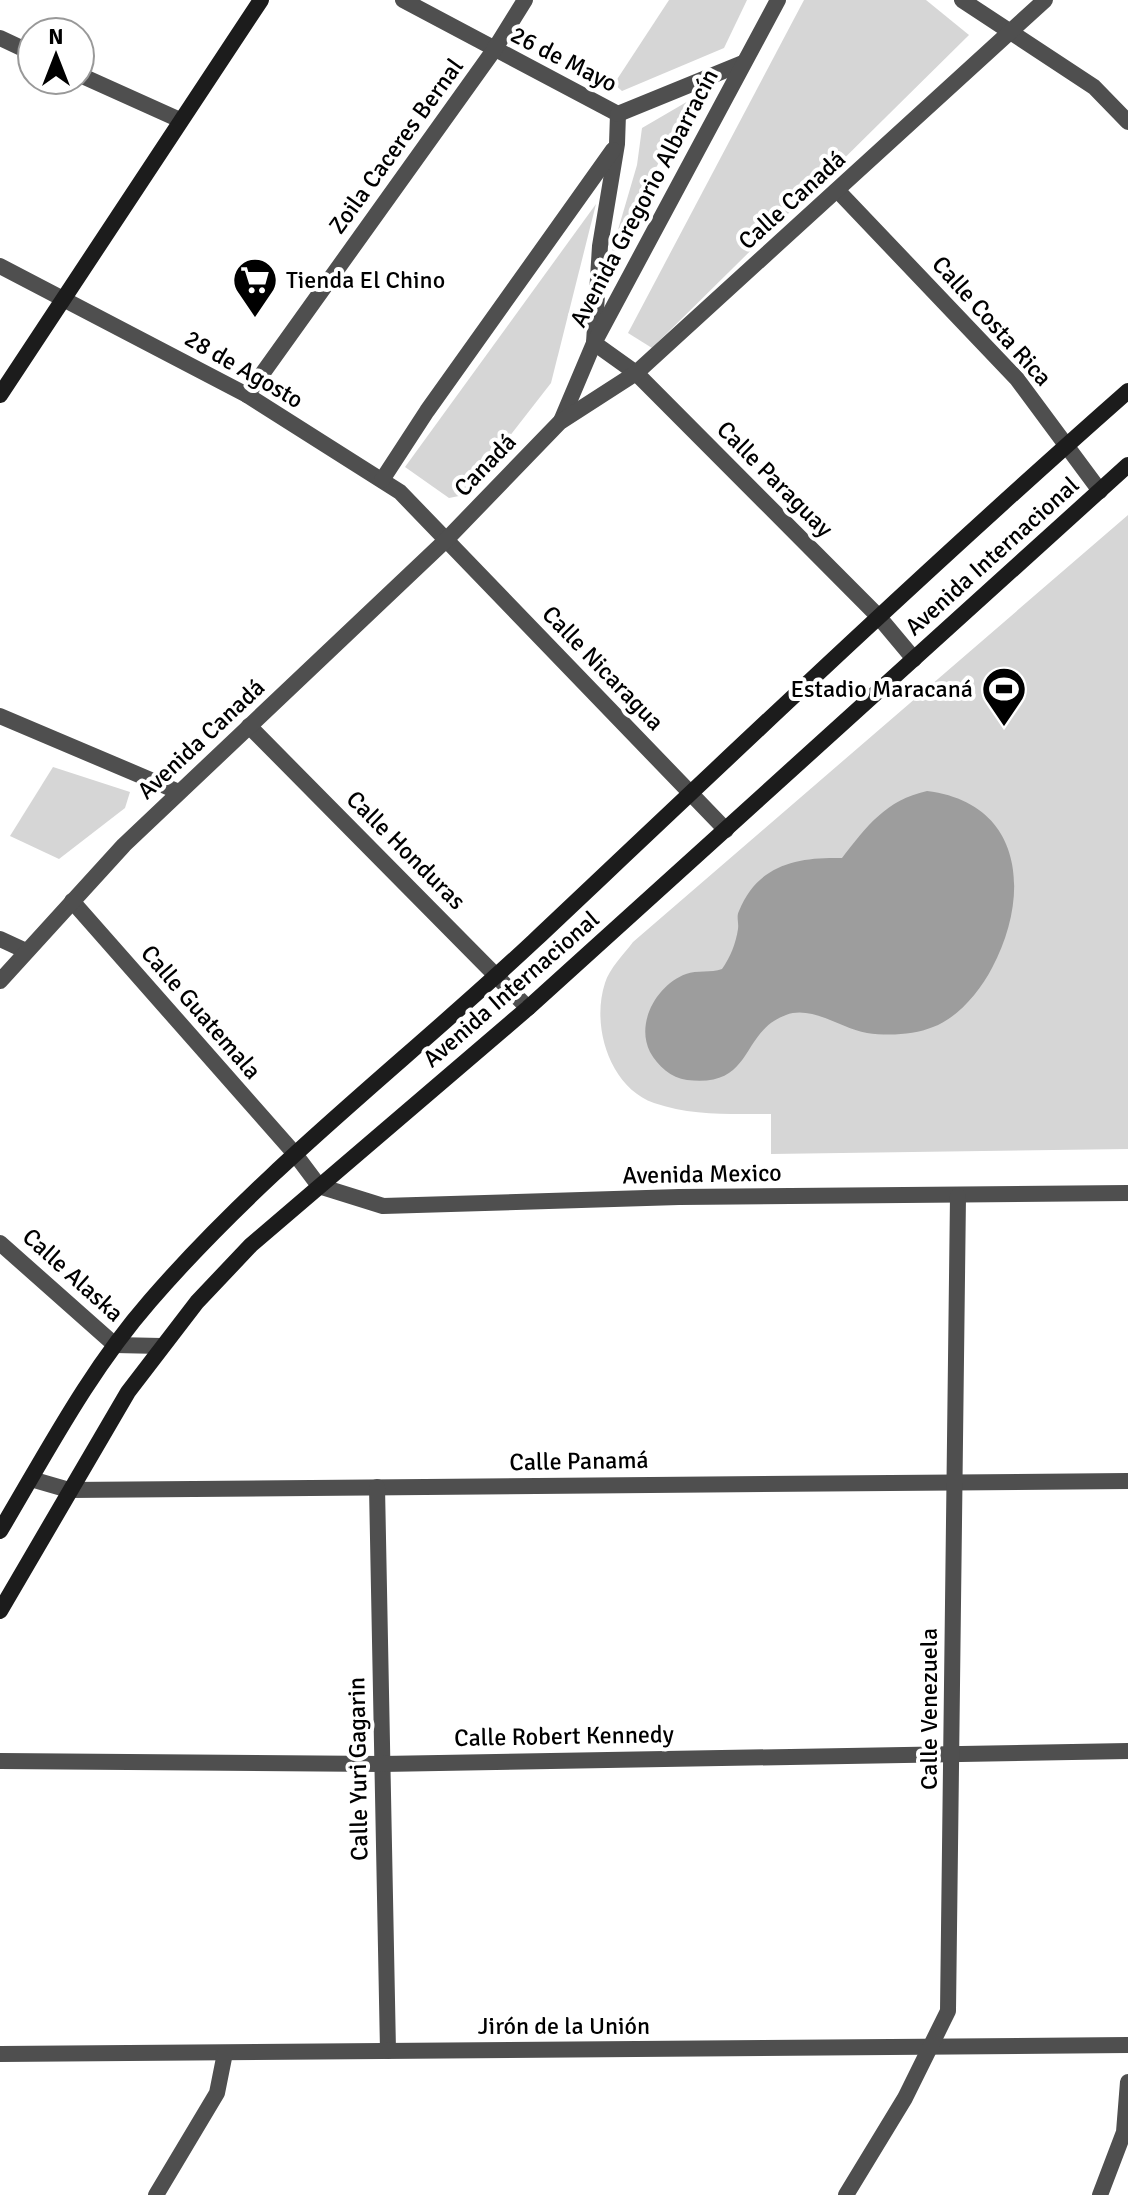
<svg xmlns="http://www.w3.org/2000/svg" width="1128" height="2195" font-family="Signika,sans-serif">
<rect width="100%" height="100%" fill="#fff"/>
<g fill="#d6d6d6">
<polygon points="669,0 747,0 724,48 622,91 614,84"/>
<polygon points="804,0 926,0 969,35 652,348 628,333"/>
<polygon points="690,100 608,264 637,165 642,128"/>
<polygon points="596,204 551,383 464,495 449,498 405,467"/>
<path d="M1128,515V1149L771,1154V1114C731,1114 692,1116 654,1103C609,1087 591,1025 605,983C609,969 624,954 633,942Z"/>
<polygon points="53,767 130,792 125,808 59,859 10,836"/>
</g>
<path fill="#9d9d9d" d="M927,791C1024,803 1031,895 992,968C980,991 958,1018 933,1027C914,1035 888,1036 867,1033C842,1029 812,1005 786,1015C739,1032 755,1088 687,1080C671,1078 658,1066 650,1052C635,1022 658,984 686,974C697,970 711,973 722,969C730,958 736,943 738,929C739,922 736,917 739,911C758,864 798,857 842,858C867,826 886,800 927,791Z"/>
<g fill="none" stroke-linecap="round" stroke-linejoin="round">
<g stroke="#4f4f4f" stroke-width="16">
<polyline points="403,0 618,114"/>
<polyline points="962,0 1094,87 1128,122"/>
<polyline points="0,38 32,53"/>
<polyline points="80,75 180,120"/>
<polyline points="618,114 617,144 600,246 594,343 636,373 878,616 914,659"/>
<polyline points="618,114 743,63"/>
<polyline points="838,191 1017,379 1100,491"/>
<polyline points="0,266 247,395 400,492 726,830"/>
<polyline points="247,395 494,50 525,0"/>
<polyline points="561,421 594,343 778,0"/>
<polyline points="382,480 427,411 613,150"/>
<polyline points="0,716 179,792"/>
<polyline points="249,726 528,1008"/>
<polyline points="72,901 295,1154 319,1186 383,1206 679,1197 1128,1193"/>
<polyline points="0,939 26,951"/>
<polyline points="0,981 124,845 445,541 560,422 636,373 1045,0"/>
<polyline points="0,1243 115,1345 161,1346"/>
<polyline points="31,1479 69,1490 1128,1481"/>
<polyline points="377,1487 388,2051"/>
<polyline points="0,1761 382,1764 1128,1751"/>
<polyline points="0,2054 1128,2045"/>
<polyline points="156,2195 217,2093 225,2053"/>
<polyline points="846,2195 905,2098 948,2011 958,1196"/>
<polyline points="1100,2195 1124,2132 1128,2082"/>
</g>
<g stroke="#1c1c1c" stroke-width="16">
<polyline points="0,395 261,0"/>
<path d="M0,1531C47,1452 89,1371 150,1301C265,1168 406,1061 534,941C730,756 925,570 1128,391"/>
<polyline points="0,1611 128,1392 197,1302 251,1245 528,1008 1128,465"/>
</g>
</g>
<defs>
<g id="supermarket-pin" transform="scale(2.3)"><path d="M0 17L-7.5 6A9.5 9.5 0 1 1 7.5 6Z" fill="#000" stroke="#fff"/><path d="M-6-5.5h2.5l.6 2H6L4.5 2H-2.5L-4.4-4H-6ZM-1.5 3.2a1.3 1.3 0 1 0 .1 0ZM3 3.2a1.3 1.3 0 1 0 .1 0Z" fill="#fff"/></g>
<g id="stadium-pin" transform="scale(2.3)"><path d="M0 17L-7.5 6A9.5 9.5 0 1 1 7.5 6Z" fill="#000" stroke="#fff"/><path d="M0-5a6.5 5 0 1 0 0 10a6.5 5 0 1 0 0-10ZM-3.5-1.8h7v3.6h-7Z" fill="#fff"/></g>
</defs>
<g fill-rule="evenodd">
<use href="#supermarket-pin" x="255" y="280"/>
<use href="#stadium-pin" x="1004" y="689"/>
</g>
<g text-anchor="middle" stroke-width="8" stroke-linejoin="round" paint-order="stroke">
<g font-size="24" fill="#000" stroke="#fff">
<text transform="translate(564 59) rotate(27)" y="8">26 de Mayo</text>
<text transform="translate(396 146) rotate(-54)" y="8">Zoila Caceres Bernal</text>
<text transform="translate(644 198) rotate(-62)" y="8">Avenida Gregorio Albarracín</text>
<text transform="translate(792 200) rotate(-42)" y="8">Calle Canadá</text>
<text transform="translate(992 321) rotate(48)" y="8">Calle Costa Rica</text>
<text transform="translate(244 369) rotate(30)" y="8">28 de Agosto</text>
<text transform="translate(485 465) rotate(-46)" y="8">Canadá</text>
<text transform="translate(775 479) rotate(45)" y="8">Calle Paraguay</text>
<text transform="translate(992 556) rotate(-42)" y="8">Avenida Internacional</text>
<text transform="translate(603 668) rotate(46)" y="8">Calle Nicaragua</text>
<text transform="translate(201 739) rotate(-43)" y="8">Avenida Canadá</text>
<text transform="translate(406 850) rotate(45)" y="8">Calle Honduras</text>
<text transform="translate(511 989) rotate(-41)" y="8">Avenida Internacional</text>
<text transform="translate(201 1012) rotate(49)" y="8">Calle Guatemala</text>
<text transform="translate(702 1174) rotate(-1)" y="8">Avenida Mexico</text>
<text transform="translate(73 1275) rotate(42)" y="8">Calle Alaska</text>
<text transform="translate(579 1461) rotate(-1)" y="8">Calle Panamá</text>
<text transform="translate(929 1709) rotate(-90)" y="8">Calle Venezuela</text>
<text transform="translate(564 1736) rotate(-1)" y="8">Calle Robert Kennedy</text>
<text transform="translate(358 1769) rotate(-91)" y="8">Calle Yuri Gagarin</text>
<text x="564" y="2034">Jirón de la Unión</text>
</g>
<g font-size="24" fill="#000" stroke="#fff" text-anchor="start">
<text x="286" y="288">Tienda El Chino</text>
<text x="973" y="697" text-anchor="end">Estadio Maracaná</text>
</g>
</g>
<g transform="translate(56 56)"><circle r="38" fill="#ffffff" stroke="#999999" stroke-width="2"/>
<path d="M0-6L14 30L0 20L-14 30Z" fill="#000000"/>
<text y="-12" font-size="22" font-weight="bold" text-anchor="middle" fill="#000000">N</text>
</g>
</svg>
